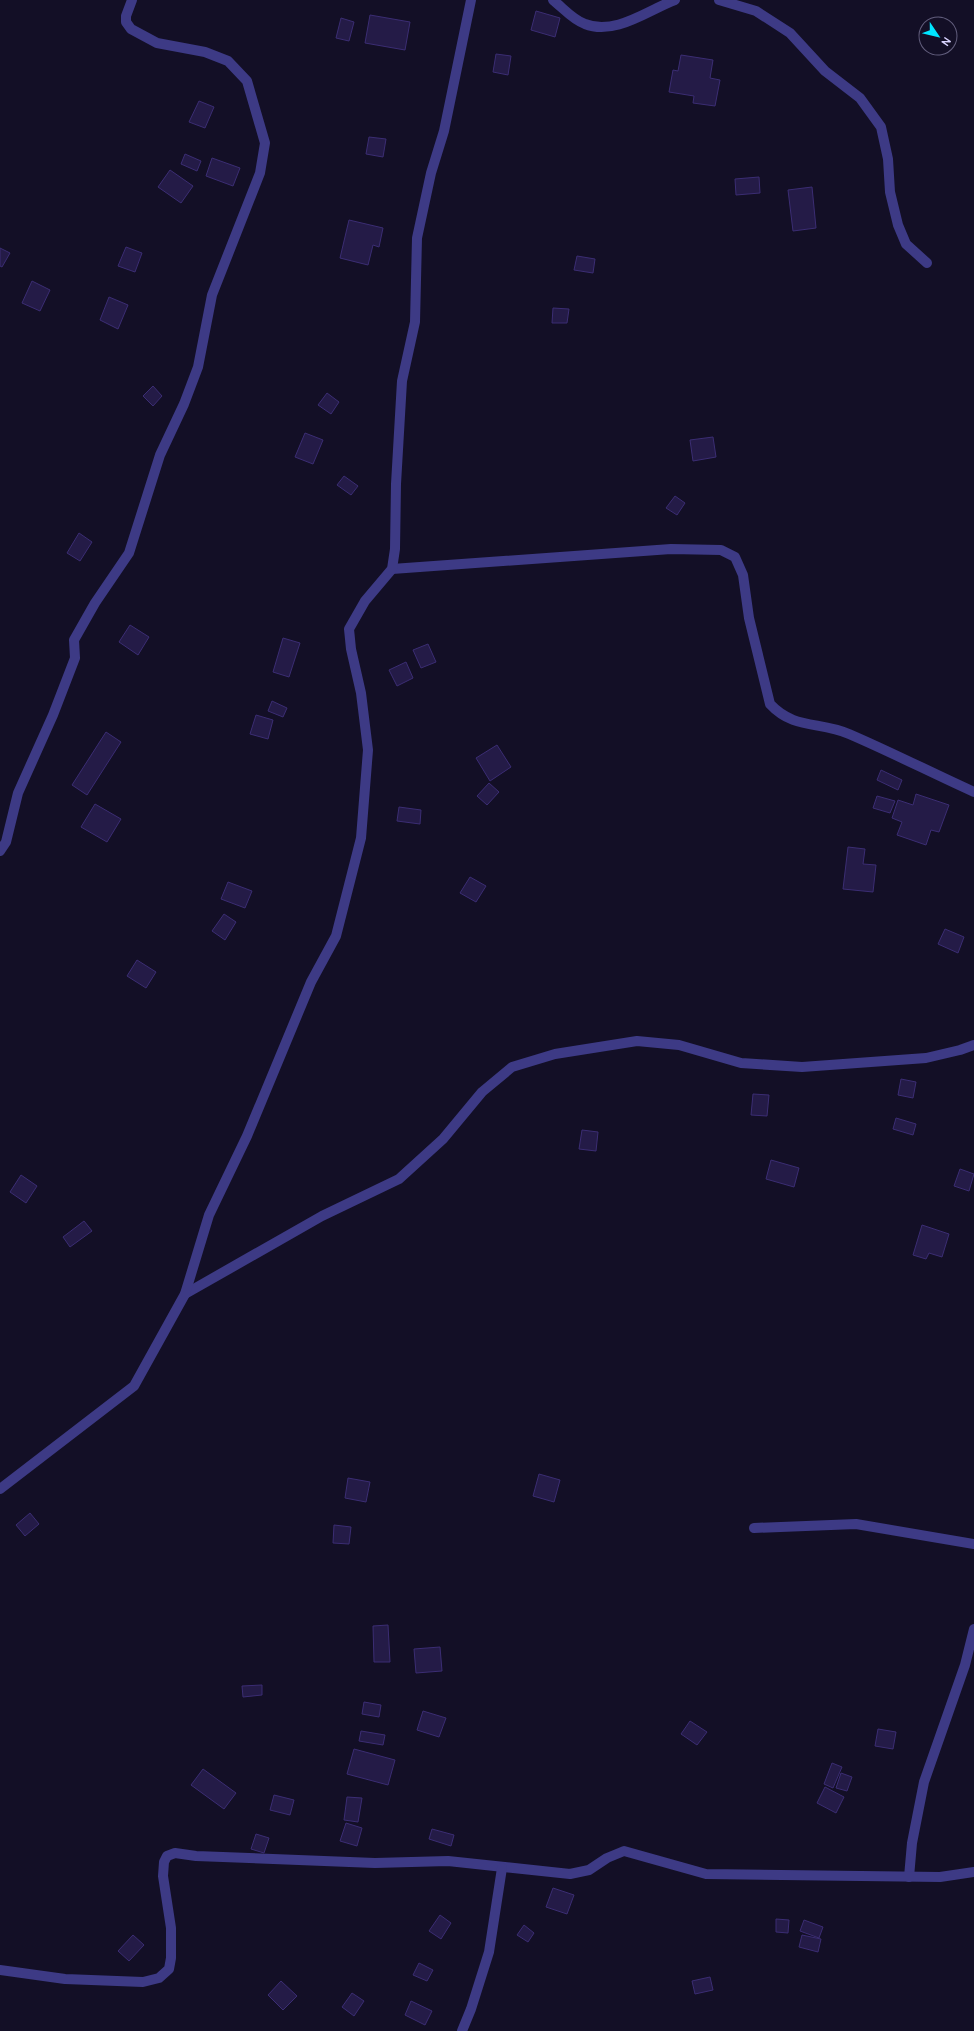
<svg xmlns="http://www.w3.org/2000/svg" width="974" height="2031" font-family="Cabin,sans-serif">
<rect width="100%" height="100%" fill="#130f26"/>
<g fill="#241b47" stroke="#3b2d73">
<polygon points="536,11 560,18 555,37 531,30"/>
<polygon points="370,15 410,22 405,50 365,43"/>
<polygon points="341,18 354,22 349,41 336,38"/>
<polygon points="496,54 511,56 508,75 493,72"/>
<polygon points="681,55 713,60 710,78 720,80 715,106 693,103 694,96 669,92 673,70 678,71"/>
<polygon points="199,101 214,107 205,128 189,122"/>
<polygon points="369,137 386,139 383,157 366,154"/>
<polygon points="185,154 201,161 197,171 181,164"/>
<polygon points="212,158 240,168 233,186 206,176"/>
<polygon points="170,170 193,186 181,203 158,187"/>
<polygon points="759,177 760,193 736,195 735,179"/>
<polygon points="812,187 816,228 793,231 788,190"/>
<polygon points="349,220 383,228 379,247 373,245 368,265 340,258"/>
<polygon points="126,247 142,253 135,272 118,266"/>
<polygon points="0,248 10,253 2,267 0,266"/>
<polygon points="577,256 595,259 593,273 574,270"/>
<polygon points="32,281 50,290 40,311 22,303"/>
<polygon points="109,297 128,305 118,329 100,320"/>
<polygon points="553,308 569,309 567,323 552,323"/>
<polygon points="153,386 162,396 153,406 143,396"/>
<polygon points="327,393 339,402 331,414 318,405"/>
<polygon points="305,433 323,440 313,464 295,457"/>
<polygon points="713,437 716,457 693,461 690,440"/>
<polygon points="344,476 358,486 351,495 337,485"/>
<polygon points="675,496 685,503 677,515 666,508"/>
<polygon points="79,533 92,542 80,561 67,553"/>
<polygon points="130,625 149,637 138,655 119,642"/>
<polygon points="283,638 300,643 289,677 273,672"/>
<polygon points="428,644 436,662 421,668 413,650"/>
<polygon points="406,662 413,678 397,686 389,670"/>
<polygon points="272,701 287,708 283,717 268,711"/>
<polygon points="256,715 273,720 268,739 250,734"/>
<polygon points="106,732 121,742 87,795 72,785"/>
<polygon points="497,745 511,767 490,781 476,758"/>
<polygon points="881,770 902,780 898,790 877,780"/>
<polygon points="489,783 499,792 487,805 477,796"/>
<polygon points="916,794 949,805 939,832 931,830 926,845 897,835 902,822 892,818 898,800 913,805"/>
<polygon points="877,796 895,801 890,813 873,808"/>
<polygon points="95,804 121,819 107,842 81,827"/>
<polygon points="399,807 421,810 420,824 397,821"/>
<polygon points="848,847 865,849 863,864 876,865 873,892 843,889"/>
<polygon points="470,877 486,886 476,902 460,893"/>
<polygon points="228,882 252,891 245,908 221,899"/>
<polygon points="224,914 236,922 225,940 212,931"/>
<polygon points="945,929 964,937 958,953 938,944"/>
<polygon points="137,960 156,972 146,988 127,976"/>
<polygon points="901,1079 916,1082 913,1098 898,1095"/>
<polygon points="753,1094 769,1095 767,1116 751,1115"/>
<polygon points="896,1118 916,1124 913,1135 893,1129"/>
<polygon points="582,1130 598,1132 596,1151 579,1149"/>
<polygon points="771,1160 799,1168 794,1187 766,1179"/>
<polygon points="960,1169 974,1174 969,1191 954,1186"/>
<polygon points="21,1175 37,1186 26,1203 10,1192"/>
<polygon points="84,1221 92,1231 70,1247 63,1237"/>
<polygon points="922,1225 949,1234 942,1257 929,1253 926,1259 913,1255"/>
<polygon points="539,1474 560,1480 554,1502 533,1496"/>
<polygon points="348,1478 370,1482 366,1502 345,1498"/>
<polygon points="30,1513 39,1524 25,1536 16,1525"/>
<polygon points="334,1525 351,1527 349,1544 333,1543"/>
<polygon points="388,1625 390,1662 374,1662 373,1626"/>
<polygon points="440,1647 442,1671 416,1673 414,1649"/>
<polygon points="262,1685 262,1695 243,1697 242,1686"/>
<polygon points="364,1702 381,1705 379,1717 362,1714"/>
<polygon points="423,1711 446,1718 439,1737 417,1730"/>
<polygon points="690,1721 707,1732 697,1745 681,1734"/>
<polygon points="878,1729 896,1732 893,1749 875,1746"/>
<polygon points="361,1731 385,1735 383,1745 359,1741"/>
<polygon points="354,1749 395,1760 388,1785 347,1774"/>
<polygon points="832,1763 842,1767 833,1788 824,1784"/>
<polygon points="203,1769 236,1793 224,1809 191,1785"/>
<polygon points="841,1773 852,1777 847,1791 836,1788"/>
<polygon points="825,1787 844,1797 836,1813 817,1803"/>
<polygon points="274,1795 294,1800 290,1815 270,1810"/>
<polygon points="347,1797 362,1798 358,1822 344,1820"/>
<polygon points="346,1823 362,1828 357,1846 340,1841"/>
<polygon points="432,1829 454,1835 451,1846 429,1839"/>
<polygon points="256,1834 269,1838 264,1853 251,1849"/>
<polygon points="553,1888 574,1895 567,1914 546,1907"/>
<polygon points="440,1915 451,1923 441,1939 429,1931"/>
<polygon points="776,1919 789,1920 788,1933 776,1932"/>
<polygon points="804,1920 823,1927 819,1938 800,1931"/>
<polygon points="524,1925 534,1933 528,1942 517,1935"/>
<polygon points="133,1935 144,1945 129,1961 118,1951"/>
<polygon points="802,1935 821,1939 818,1952 799,1947"/>
<polygon points="419,1963 433,1970 427,1981 413,1975"/>
<polygon points="710,1977 713,1990 695,1994 692,1981"/>
<polygon points="281,1981 297,1996 283,2010 268,1995"/>
<polygon points="352,1993 364,2001 354,2016 342,2007"/>
<polygon points="411,2001 432,2011 425,2025 405,2015"/>
</g>
<g fill="none" stroke-linecap="round" stroke-linejoin="round">
<g stroke="#3d3a85" stroke-width="10">
<path d="M553,0C563,8 573,20 585,24C615,36 648,10 675,0"/>
<polyline points="719,0 756,11 790,33 825,71 860,98 881,127 888,159 890,192 898,225 906,244 927,263"/>
<path d="M392,569L671,549L721,550L735,557L743,575L749,618L770,704C794,730 820,721 849,734C891,752 932,773 974,792"/>
<polyline points="0,851 6,842 18,793 53,715 75,658 74,640 95,603 129,553 160,455 184,404 198,367 212,295 260,173 265,143 247,81 228,61 205,52 157,43 131,29 126,22 126,16 132,0"/>
<polyline points="185,1294 322,1216 399,1179 443,1139 482,1092 512,1067 555,1054 637,1041 679,1045 741,1063 802,1067 926,1058 960,1050 974,1045"/>
<polyline points="0,1489 134,1386 185,1294 209,1215 247,1136 311,982 336,936 361,838 368,750 361,693 351,649 349,629 365,601 392,569 395,549 396,484 402,381 415,322 417,238 431,173 444,131 471,0"/>
<polyline points="754,1528 856,1524 974,1544"/>
<polyline points="909,1877 912,1843 924,1782 965,1665 974,1629"/>
<polyline points="0,1970 65,1979 143,1982 159,1978 169,1969 171,1958 171,1928 163,1876 164,1862 167,1856 175,1853 196,1856 375,1863 448,1861 570,1874 589,1870 607,1858 624,1851 706,1874 940,1877 974,1872"/>
<polyline points="462,2031 471,2009 489,1952 502,1868"/>
</g>
</g>
<g transform="translate(938 36) rotate(125)"><circle r="19" fill="#130f26" stroke="#625e7d"/>
<path d="M0-3L7 15L0 10L-7 15Z" fill="#00e5ff"/>
<text y="-6" font-size="11" font-weight="bold" text-anchor="middle" fill="#d9d4ff">N</text>
</g>
</svg>
